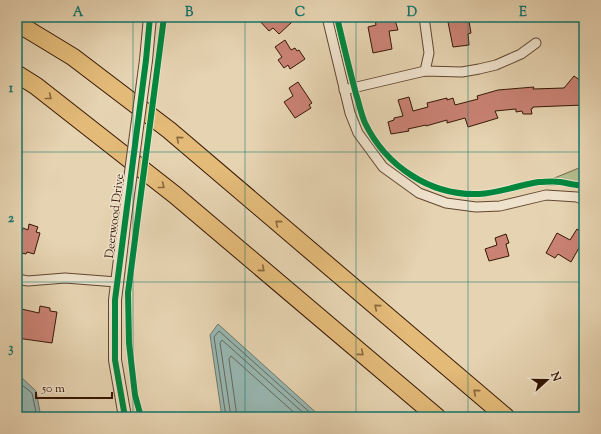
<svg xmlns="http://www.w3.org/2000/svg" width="601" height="434" font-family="'Sorts Mill Goudy',serif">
<rect width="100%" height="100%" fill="#e6d3b1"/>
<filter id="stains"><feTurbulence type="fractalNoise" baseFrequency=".005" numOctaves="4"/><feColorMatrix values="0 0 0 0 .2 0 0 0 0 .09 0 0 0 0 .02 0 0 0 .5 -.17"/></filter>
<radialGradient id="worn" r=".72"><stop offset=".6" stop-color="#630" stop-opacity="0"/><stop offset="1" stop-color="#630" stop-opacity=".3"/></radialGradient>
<path fill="#b3bd8d" stroke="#746a48" d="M584,166V190C569,184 553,185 537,185Z"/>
<g fill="#97b7b2" stroke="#70776c">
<polygon points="218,324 321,417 222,417 210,335"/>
<polygon points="17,377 21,377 36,391 41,417 17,417"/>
</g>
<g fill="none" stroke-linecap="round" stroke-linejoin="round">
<g stroke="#66675b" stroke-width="1">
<polyline points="17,381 32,393 37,417"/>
<polyline points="226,417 214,337 219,331 315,417"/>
<polyline points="231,417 220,343 222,340 308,417"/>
<polyline points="237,417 229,359 231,356 299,417"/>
</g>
</g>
<g fill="#ca8274" stroke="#351704">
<polygon points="256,17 288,17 292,22 279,34 273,28 269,31"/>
<polygon points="380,17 394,17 398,30 389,31 392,49 373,53 368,27 376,25 375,20 380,19"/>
<polygon points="447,17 466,17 467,21 469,21 471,33 468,34 469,45 453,47"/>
<polygon points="285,40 291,50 295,48 297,51 299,50 305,59 290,69 288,65 284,68 278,60 282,57 275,47"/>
<polygon points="574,76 584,83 584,105 533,107 533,108 531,109 532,114 523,114 522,111 516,112 516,109 495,111 498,118 468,127 465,118 447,123 447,120 426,126 426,125 408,129 409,131 391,134 388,122 394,120 394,118 403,116 398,100 409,97 413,111 428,107 427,103 447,98 447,100 453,98 455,105 478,99 477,96 498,90 534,87 533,89 564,88"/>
<polygon points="298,82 312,103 309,105 311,108 295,118 284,102 293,96 289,88"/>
<polygon points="29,224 38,227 36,232 40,233 34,254 27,252 26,254 17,252 17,249 23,228 28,230"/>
<polygon points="577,229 584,233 584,239 571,262 558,254 555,258 546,253 557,233 570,240"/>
<polygon points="506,234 509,243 506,244 509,256 489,261 485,249 497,245 495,238"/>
<polygon points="40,306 50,308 50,311 57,312 52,343 17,338 17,308 39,313"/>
</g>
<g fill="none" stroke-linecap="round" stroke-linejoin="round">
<g stroke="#61462f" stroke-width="11">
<g id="minor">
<polyline points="327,17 350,113 358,133 383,167 419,193 446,203 476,207 500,206 546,195 577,197 584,200"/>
<polyline points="424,17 429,53 425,71"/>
<polyline points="344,90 425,71 462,72 479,69 496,65 521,54 536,43"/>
<polyline points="17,279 28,281 65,278 117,282"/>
</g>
</g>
<g stroke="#61462f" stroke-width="14">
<g id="tertiary">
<polyline points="146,60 150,17"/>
<polyline points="125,217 115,300 115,360 125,417"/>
</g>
</g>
<g stroke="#351704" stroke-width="19">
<g id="motorway">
<polyline points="17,23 73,57 169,130 506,417"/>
<polyline points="17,74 36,86 175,195 437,417"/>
</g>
</g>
<use href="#minor" stroke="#efe2cc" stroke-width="9"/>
<use href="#tertiary" stroke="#efe2cc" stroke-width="12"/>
<use href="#motorway" stroke="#e3ba78" stroke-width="17"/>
<g stroke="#61462f" stroke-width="14" stroke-linecap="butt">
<polyline id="tertiary-bridge" points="125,217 146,60"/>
</g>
<use href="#tertiary-bridge" stroke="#efe2cc" stroke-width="12"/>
<g stroke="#efe2cc" stroke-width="8">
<g id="cycleway">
<path d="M337,17C343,43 349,68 356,94C359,103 361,114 365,123C386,166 430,196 479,194C499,193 519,185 539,182C545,182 553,181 560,182C568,183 576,186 584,185"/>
<polyline points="125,417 115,360 115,300 146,60 150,17"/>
<polyline points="141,417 135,395 129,343 128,293 164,17"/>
</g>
</g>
<use href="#cycleway" stroke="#00873e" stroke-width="6"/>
</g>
<defs><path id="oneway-chevron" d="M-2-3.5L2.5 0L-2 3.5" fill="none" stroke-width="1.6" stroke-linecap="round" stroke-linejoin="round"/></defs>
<g stroke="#8c683e">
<use href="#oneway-chevron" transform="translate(49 97) rotate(38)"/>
<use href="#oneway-chevron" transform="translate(179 139) rotate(-140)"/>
<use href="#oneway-chevron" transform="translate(162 186) rotate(38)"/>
<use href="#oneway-chevron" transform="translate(278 223) rotate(-140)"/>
<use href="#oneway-chevron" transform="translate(262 269) rotate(40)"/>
<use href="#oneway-chevron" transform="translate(377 307) rotate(-140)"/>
<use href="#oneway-chevron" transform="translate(361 353) rotate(40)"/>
<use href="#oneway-chevron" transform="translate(476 392) rotate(-140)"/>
</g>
<path fill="none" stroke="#0f766e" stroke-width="1" stroke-opacity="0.55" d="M133,17V417M245,17V417M356,17V417M468,17V417M17,152H584M17,282H584"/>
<g text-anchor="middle" stroke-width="3" stroke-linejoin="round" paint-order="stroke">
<g font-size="12" fill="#351704" stroke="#efe2cc">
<text transform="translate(114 216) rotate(-83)" y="4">Deerwood Drive</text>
</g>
</g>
<rect width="601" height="434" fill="none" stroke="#e6d3b1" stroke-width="44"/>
<g transform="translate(547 380) rotate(69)" stroke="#efe2cc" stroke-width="3" paint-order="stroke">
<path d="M0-3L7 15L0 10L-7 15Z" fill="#351704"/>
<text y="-6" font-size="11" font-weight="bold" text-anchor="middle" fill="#351704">N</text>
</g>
<path d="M36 392v6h76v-6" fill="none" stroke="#351704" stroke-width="2"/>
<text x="42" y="392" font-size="12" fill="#351704" stroke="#efe2cc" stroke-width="3" paint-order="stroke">50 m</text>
<rect x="22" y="22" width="557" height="390" fill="none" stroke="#0f766e" stroke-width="1.5"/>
<g font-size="13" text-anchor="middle" font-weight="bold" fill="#0f766e">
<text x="78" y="16">A</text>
<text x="189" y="16">B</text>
<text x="300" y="16">C</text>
<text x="412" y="16">D</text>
<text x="523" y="16">E</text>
<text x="11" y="92">1</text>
<text x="11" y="222">2</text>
<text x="11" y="352">3</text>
</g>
<rect width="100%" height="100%" filter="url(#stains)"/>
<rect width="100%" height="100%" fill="url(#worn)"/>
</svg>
